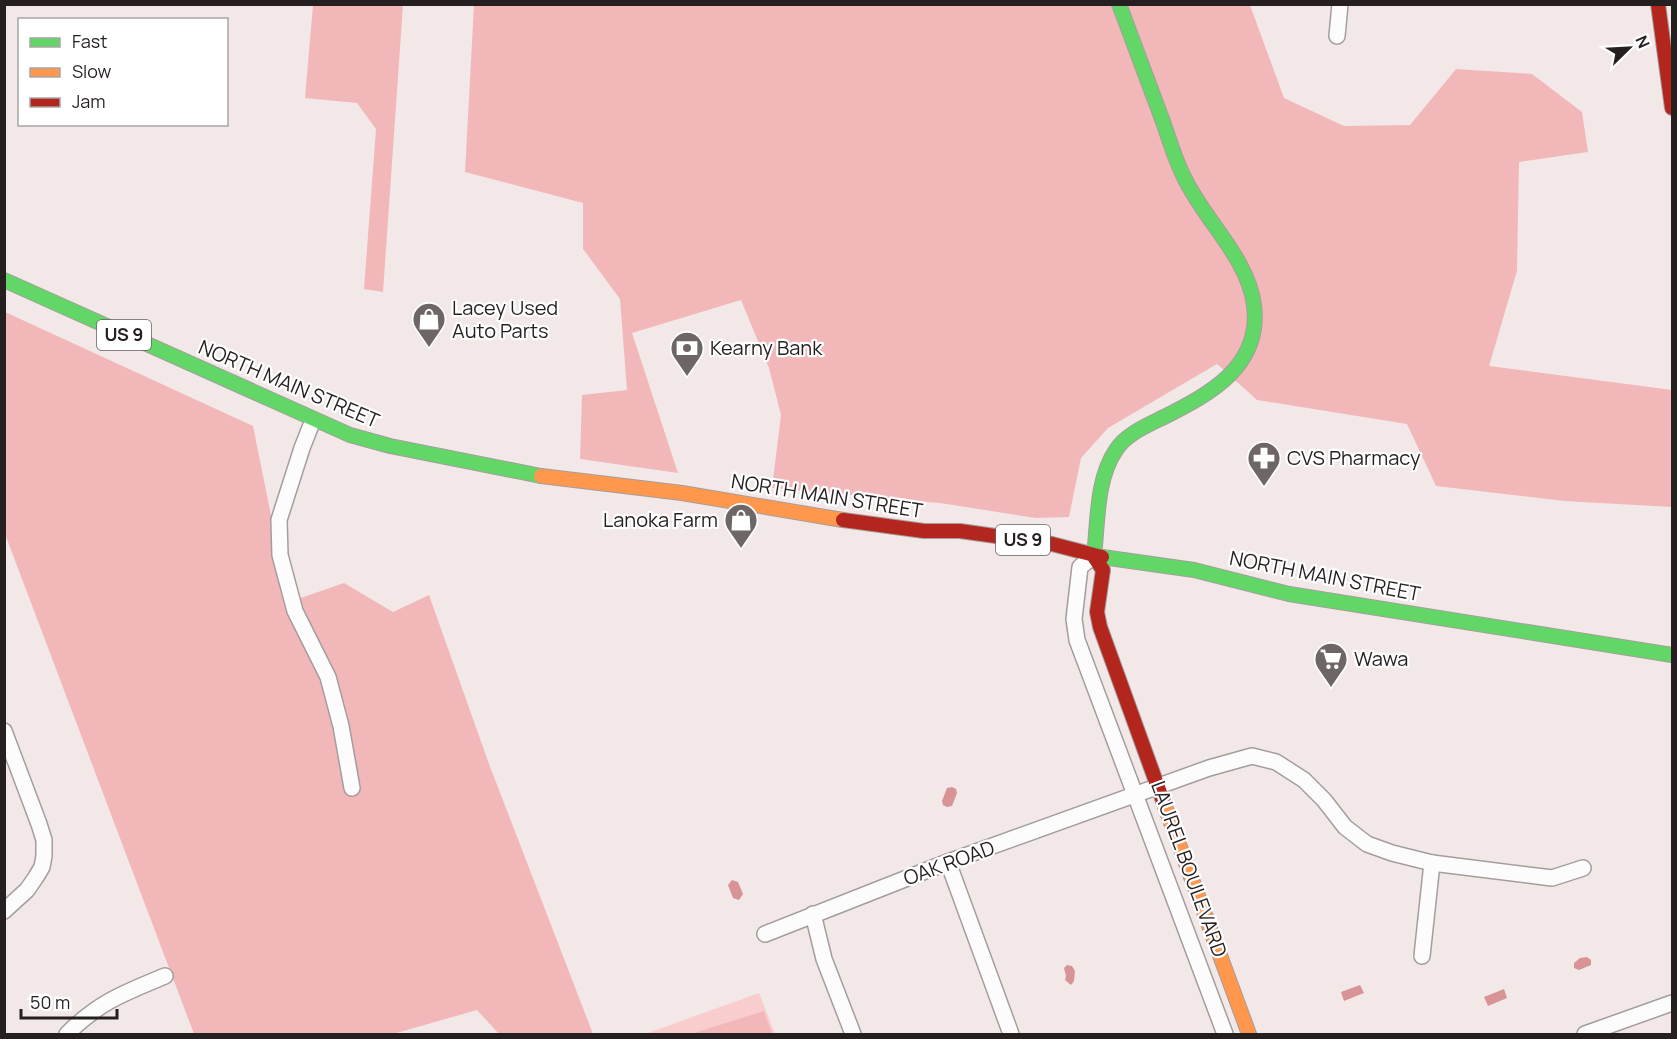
<svg xmlns="http://www.w3.org/2000/svg" width="1677" height="1039" font-family="Manrope,sans-serif">
	<style>
		.green { fill: #f9cccd }
		.forest { fill: #f2b8b9 }
		.water { fill: #d89396 }
		.lines { fill: none; stroke-linecap: round; stroke-linejoin: round }
		.street-casing { stroke: #a59d9d; stroke-width: 18 }
		.fast-casing { stroke: #a59d9d; stroke-width: 16 }
		.slow-casing { stroke: #a59d9d; stroke-width: 16 }
		.jam-casing { stroke: #a59d9d; stroke-width: 16 }
		.street { stroke: #fdfcfc; stroke-width: 15 }
		.fast { stroke: #63d668; stroke-width: 14 }
		.slow { stroke: #ff974d; stroke-width: 14 }
		.jam { stroke: #b3261e; stroke-width: 14 }
		.labels { text-anchor: middle; stroke-width: 4.5; stroke-linejoin: round; paint-order: stroke }
		.shield { fill: #fff; stroke: #676262; stroke-width: 1.5 }
		.shield-label { font-size: 18px; font-weight: bold; fill: #261f1f }
		.poi-label { font-size: 20px; fill: #261f1f; stroke: #fff; text-anchor: start }
		.street-label { font-size: 20px; fill: #261f1f; stroke: #fff }
	</style>
	<rect width="100%" height="100%" fill="#f3e8e8"/>
	<!-- green -->
	<path class="green" d="M759,993L775,1034H645Z"/>
	<!-- forest -->
	<g class="forest">
		<path d="M313,5H403L383,292L364,289L376,129L357,103L305,98Z"/>
		<path d="M474,5H1250L1284,98L1344,126L1410,125L1456,69L1532,74L1582,112L1588,152L1519,162L1517,271L1489,366L1672,390V507L1564,501L1436,486L1407,424L1257,400L1217,364L1108,428L1081,458L1069,517L1036,518L940,503L772,488L781,415L769,368L741,300L632,333L678,473L580,459L582,395L627,390L620,299L583,249V203L465,172Z"/>
		<path d="M5,312L253,426L276,540L292,601L344,583L393,612L429,595L489,764L593,1034H499L477,1010L393,1034H194L5,534Z"/>
		<path d="M764,1011L772,1034H691Z"/>
	</g>
	<!-- water -->
	<g class="water">
		<path d="M952,787L956,789L957,793L952,806L947,807L943,805L942,801L947,788Z"/>
		<path d="M732,880L738,882L743,894L739,900L733,898L728,885Z"/>
		<path d="M1587,957L1591,960V965L1579,970L1574,968V963L1580,958Z"/>
		<path d="M1067,965L1072,966L1075,971L1074,981L1071,985L1065,980L1066,976L1064,968Z"/>
		<path d="M1360,985L1364,993L1344,1001L1341,992Z"/>
		<path d="M1504,989L1507,998L1488,1006L1484,997Z"/>
	</g>
	<g class="lines">
		<defs>
			<g id="street">
				<path d="M1337,36L1340,4"/>
				<path d="M313,420L302,448L279,520L280,555L295,611L328,677L341,726L352,788"/>
				<path d="M1094,556L1080,567L1074,619L1077,640L1225,1034"/>
				<path d="M4,731L39,824L44,840V856L42,867L36,877L27,890L4,911"/>
				<path d="M948,862L1011,1034"/>
				<path d="M813,914L824,959L853,1034"/>
				<path d="M765,934L948,862L1209,768L1252,756L1276,762L1304,780L1324,800L1345,827L1367,844L1392,853L1432,863L1552,878L1583,868"/>
				<path d="M1422,956L1432,863"/>
				<path d="M67,1034C99,1002 124,993 165,976"/>
				<path d="M1585,1034L1672,1003"/>
			</g>
			<g id="fast">
				<path d="M4,280L350,435L390,446L541,476"/>
				<path d="M1102,557L1194,570L1289,594L1672,655"/>
				<path d="M1095,558L1094,556C1098,522 1096,479 1116,450C1126,434 1148,425 1164,417C1210,394 1262,366 1254,305C1248,257 1202,218 1183,175C1174,157 1169,138 1162,119C1148,81 1133,42 1119,4"/>
			</g>
			<g id="slow">
				<path d="M541,476L682,493L843,520"/>
				<path d="M1163,801L1249,1034"/>
			</g>
			<g id="jam">
				<path d="M1658,4L1672,108"/>
				<path d="M843,520L924,531H960L1052,544L1102,557"/>
				<path d="M1095,558L1103,570L1097,612L1100,627L1163,801"/>
			</g>
		</defs>
		<!-- street casing -->
		<use href="#street" class="street-casing"/>
		<!-- fast casing -->
		<use href="#fast" class="fast-casing"/>
		<!-- slow casing -->
		<use href="#slow" class="slow-casing"/>
		<!-- jam casing -->
		<use href="#jam" class="jam-casing"/>
		<!-- street -->
		<use href="#street" class="street"/>
		<!-- fast -->
		<use href="#fast" class="fast"/>
		<!-- slow -->
		<use href="#slow" class="slow"/>
		<!-- jam -->
		<use href="#jam" class="jam"/>
	</g>
	<!-- icons -->
	<defs>
		<symbol id="shop-pin" viewBox="-11 -11 22 30"><path d="M0 17L-7.5 6A9.5 9.5 0 1 1 7.5 6Z" fill="#6e6565" stroke="#fff"/><path d="M-5-2.5h2.3a2.7 3.5 0 0 1 5.4 0H5L5.5 6h-11ZM-1.5-2.5h3a1.5 2.3 0 0 0-3 0Z" fill="#fff"/></symbol>
		<symbol id="bank-pin" viewBox="-11 -11 22 30"><path d="M0 17L-7.5 6A9.5 9.5 0 1 1 7.5 6Z" fill="#6e6565" stroke="#fff"/><path d="M-6-4H6V4H-6ZM0-2.3a2.3 2.3 0 1 0 0 4.6a2.3 2.3 0 1 0 0-4.6Z" fill="#fff"/></symbol>
		<symbol id="pharmacy-pin" viewBox="-11 -11 22 30"><path d="M0 17L-7.5 6A9.5 9.5 0 1 1 7.5 6Z" fill="#6e6565" stroke="#fff"/><path d="M-2-6h4v4h4v4h-4v4h-4v-4h-4v-4h4Z" fill="#fff"/></symbol>
		<symbol id="supermarket-pin" viewBox="-11 -11 22 30"><path d="M0 17L-7.5 6A9.5 9.5 0 1 1 7.5 6Z" fill="#6e6565" stroke="#fff"/><path d="M-6-5.5h2.5l.6 2H6L4.5 2H-2.5L-4.4-4H-6ZM-1.5 3.2a1.3 1.3 0 1 0 .1 0ZM3 3.2a1.3 1.3 0 1 0 .1 0Z" fill="#fff"/></symbol>
	</defs>
	<g fill-rule="evenodd">
		<use href="#shop-pin" x="410" y="300" width="38" height="52"/>
		<use href="#bank-pin" x="668" y="329" width="38" height="52"/>
		<use href="#pharmacy-pin" x="1245" y="439" width="38" height="52"/>
		<use href="#shop-pin" x="722" y="501" width="38" height="52"/>
		<use href="#supermarket-pin" x="1312" y="640" width="38" height="52"/>
	</g>
	<g class="labels">
		<!-- shield labels -->
		<g class="shield">
			<rect x="97" y="320" width="54" height="30" rx="4.5"/>
			<rect x="996" y="525" width="54" height="30" rx="4.5"/>
		</g>
		<g class="shield-label">
			<text x="124" y="341">US 9</text>
			<text x="1023" y="546">US 9</text>
		</g>
		<!-- poi labels -->
		<g class="poi-label">
			<text x="452" y="315">Lacey Used<tspan x="452" dy="23">Auto Parts</tspan></text>
			<text x="710" y="355">Kearny Bank</text>
			<text x="1287" y="465">CVS Pharmacy</text>
			<text x="718" y="527" text-anchor="end">Lanoka Farm</text>
			<text x="1354" y="666">Wawa</text>
		</g>
		<!-- street labels -->
		<g class="street-label">
			<text transform="translate(289 384) rotate(23)" y="7">NORTH MAIN STREET</text>
			<text transform="translate(827 496) rotate(9)" y="7">NORTH MAIN STREET</text>
			<text transform="translate(1325 576) rotate(11)" y="7">NORTH MAIN STREET</text>
			<text transform="translate(949 863) rotate(-20)" y="7">OAK ROAD</text>
			<text transform="translate(1189 869) rotate(70)" y="7">LAUREL BOULEVARD</text>
		</g>
	</g>
	<!-- border -->
	<rect width="1677" height="1039" fill="none" stroke="#261f1f" stroke-width="12"/>
	<!-- legend -->
	<rect x="18" y="18" width="210" height="108" fill="#ffffff" stroke="#a8a5a5" stroke-width="1.5"/>
	<rect x="30" y="38" width="30" height="9" fill="#63d668" stroke="#a8a5a5" stroke-width="1.5"/>
	<text x="72" y="48" font-size="18" fill="#261f1f">Fast</text>
	<rect x="30" y="68" width="30" height="9" fill="#ff974d" stroke="#a8a5a5" stroke-width="1.5"/>
	<text x="72" y="78" font-size="18" fill="#261f1f">Slow</text>
	<rect x="30" y="98" width="30" height="9" fill="#b3261e" stroke="#a8a5a5" stroke-width="1.5"/>
	<text x="72" y="108" font-size="18" fill="#261f1f">Jam</text>
	<!-- north arrow -->
	<g transform="translate(1629 48) rotate(66)" stroke="#ffffff" stroke-width="4.5" paint-order="stroke">
	<path d="M0-4.5L10 22L0 15L-10 22Z" fill="#261f1f"/>
	<text y="-9" font-size="16" font-weight="bold" text-anchor="middle" fill="#261f1f">N</text>
	</g>
	<!-- scale -->
	<path d="M21 1009v9h96v-9" fill="none" stroke="#261f1f" stroke-width="3"/>
	<text x="30" y="1009" font-size="18" fill="#261f1f" stroke="#ffffff" stroke-width="4.5" paint-order="stroke">50 m</text>
</svg>
